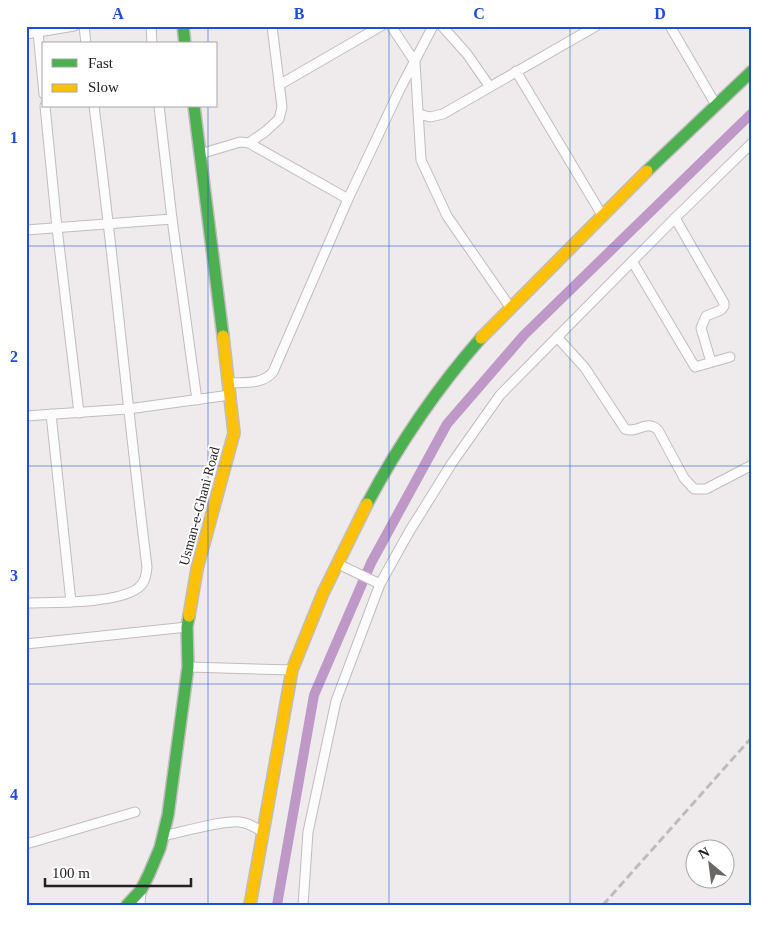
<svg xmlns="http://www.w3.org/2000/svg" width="778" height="931" font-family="'Times New Roman',serif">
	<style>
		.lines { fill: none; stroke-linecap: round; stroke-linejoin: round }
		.canal { stroke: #be99c7; stroke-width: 10 }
		.street-casing { stroke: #c0bdbd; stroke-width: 11 }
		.fast-casing { stroke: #c0bdbd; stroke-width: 14 }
		.slow-casing { stroke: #c0bdbd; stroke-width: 14 }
		.street { stroke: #fdfcfc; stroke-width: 9 }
		.fast { stroke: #4caf50; stroke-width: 11 }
		.slow { stroke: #ffc107; stroke-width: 11 }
		.rail { stroke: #bdbbbb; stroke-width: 3; stroke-dasharray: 8 4; stroke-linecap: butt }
		.grid { fill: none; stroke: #1d4ed8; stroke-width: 1; stroke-opacity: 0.55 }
		.labels { text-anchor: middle; stroke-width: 4; stroke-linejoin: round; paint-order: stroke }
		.street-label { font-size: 14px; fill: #232020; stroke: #fff }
		.neatline { fill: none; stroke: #1d4ed8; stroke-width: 2 }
		.grid-label { font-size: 16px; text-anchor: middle; font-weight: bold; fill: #1d4ed8 }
	</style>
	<rect width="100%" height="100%" fill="#efeaeb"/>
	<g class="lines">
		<!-- canal -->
		<path class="canal" d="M277,905L314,695L371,563L447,424L524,335L752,113"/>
		<defs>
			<g id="street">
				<path d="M84,26L86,44"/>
				<path d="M151,26L152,44"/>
				<path d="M391,26L415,62L421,160L447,216L510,307"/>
				<path d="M442,26L467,54L490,87"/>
				<path d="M670,26L716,105"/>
				<path d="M38,32L44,94"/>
				<path d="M26,34L74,26"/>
				<path d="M516,71L602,215"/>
				<path d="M279,85L381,26"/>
				<path d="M45,106L57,228L79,413"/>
				<path d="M159,106L172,219L197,400"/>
				<path d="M419,114L430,117L443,114L596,26"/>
				<path d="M249,143L266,131L279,119L282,107L272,26"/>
				<path d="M200,154L240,142L249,143L348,199"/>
				<path d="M675,218L724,303V306L721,310L706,316L701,328L711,362"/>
				<path d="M26,230L172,219"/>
				<path d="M632,261L695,367L730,357"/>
				<path d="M557,337L585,368L625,429C638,434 646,419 658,430L684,478L694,489H706L752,465"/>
				<path d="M228,383C245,382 262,385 273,372L348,199L400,89L433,26"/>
				<path d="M51,414L71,602"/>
				<path d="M26,416L128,409L230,395"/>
				<path d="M338,564L380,584"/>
				<path d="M26,603C54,602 117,604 138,588C145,583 146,576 147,567C128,414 114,260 94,106"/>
				<path d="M26,644L187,627"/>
				<path d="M188,667L292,670"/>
				<path d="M163,836C182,832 223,820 240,822C248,823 255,827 262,832"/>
				<path d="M26,844L135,812"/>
				<path d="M140,905L141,890"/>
				<path d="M303,905L308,832L336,701L380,584L409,532L452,463L500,395L675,218L752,143"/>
			</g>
			<g id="fast">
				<path d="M183,26L185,44"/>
				<path d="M194,106L223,336"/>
				<path d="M647,171L752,71"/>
				<path d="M367,504C398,446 437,388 481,338"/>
				<path d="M127,905L141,890L149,874L160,848L168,815L188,667L187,627L189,616"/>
			</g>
			<g id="slow">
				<path d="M481,338L647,171"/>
				<path d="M189,616L197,569L234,433L223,336"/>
				<path d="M250,905L292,670L323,593L367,504"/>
			</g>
		</defs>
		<!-- street casing -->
		<use href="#street" class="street-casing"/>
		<!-- fast casing -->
		<use href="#fast" class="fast-casing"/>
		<!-- slow casing -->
		<use href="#slow" class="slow-casing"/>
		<!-- street -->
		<use href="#street" class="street"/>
		<!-- fast -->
		<use href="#fast" class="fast"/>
		<!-- slow -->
		<use href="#slow" class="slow"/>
		<!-- rail -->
		<path class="rail" d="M603,905L752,737"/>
	</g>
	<!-- grid -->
	<path class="grid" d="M208,26V44M389,26V905M570,26V905M208,106V905M26,246H752M26,466H752M26,684H752"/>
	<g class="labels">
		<!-- street labels -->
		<g class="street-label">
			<text transform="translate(199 506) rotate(-75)" y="5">Usman-e-Ghani Road</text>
		</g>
	</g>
	<!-- border -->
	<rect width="778" height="931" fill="none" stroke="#ffffff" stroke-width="55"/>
	<!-- legend -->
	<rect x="42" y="42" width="175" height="65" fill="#ffffff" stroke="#a7a6a6"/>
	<rect x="52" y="59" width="25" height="8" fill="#4caf50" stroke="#a7a6a6"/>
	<text x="88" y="68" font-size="15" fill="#232020">Fast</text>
	<rect x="52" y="84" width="25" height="8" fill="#ffc107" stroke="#a7a6a6"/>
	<text x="88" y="92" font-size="15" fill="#232020">Slow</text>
	<!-- north arrow -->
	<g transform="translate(710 864) rotate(331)"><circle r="24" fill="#ffffff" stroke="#a7a6a6"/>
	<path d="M0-4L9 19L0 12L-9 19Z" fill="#6a6767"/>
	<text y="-8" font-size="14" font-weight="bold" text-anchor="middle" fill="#232020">N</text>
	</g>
	<!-- scale -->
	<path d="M45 878v8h146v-8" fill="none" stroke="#232020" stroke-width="2.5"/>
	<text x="52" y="878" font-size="15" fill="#232020" stroke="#ffffff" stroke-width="4" paint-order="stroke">100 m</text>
	<rect x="28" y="28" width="722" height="876" class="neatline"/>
	<g class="grid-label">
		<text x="118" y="19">A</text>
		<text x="299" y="19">B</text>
		<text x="479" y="19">C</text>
		<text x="660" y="19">D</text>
		<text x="14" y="143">1</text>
		<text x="14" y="362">2</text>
		<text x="14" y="581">3</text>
		<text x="14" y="800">4</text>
	</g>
</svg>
